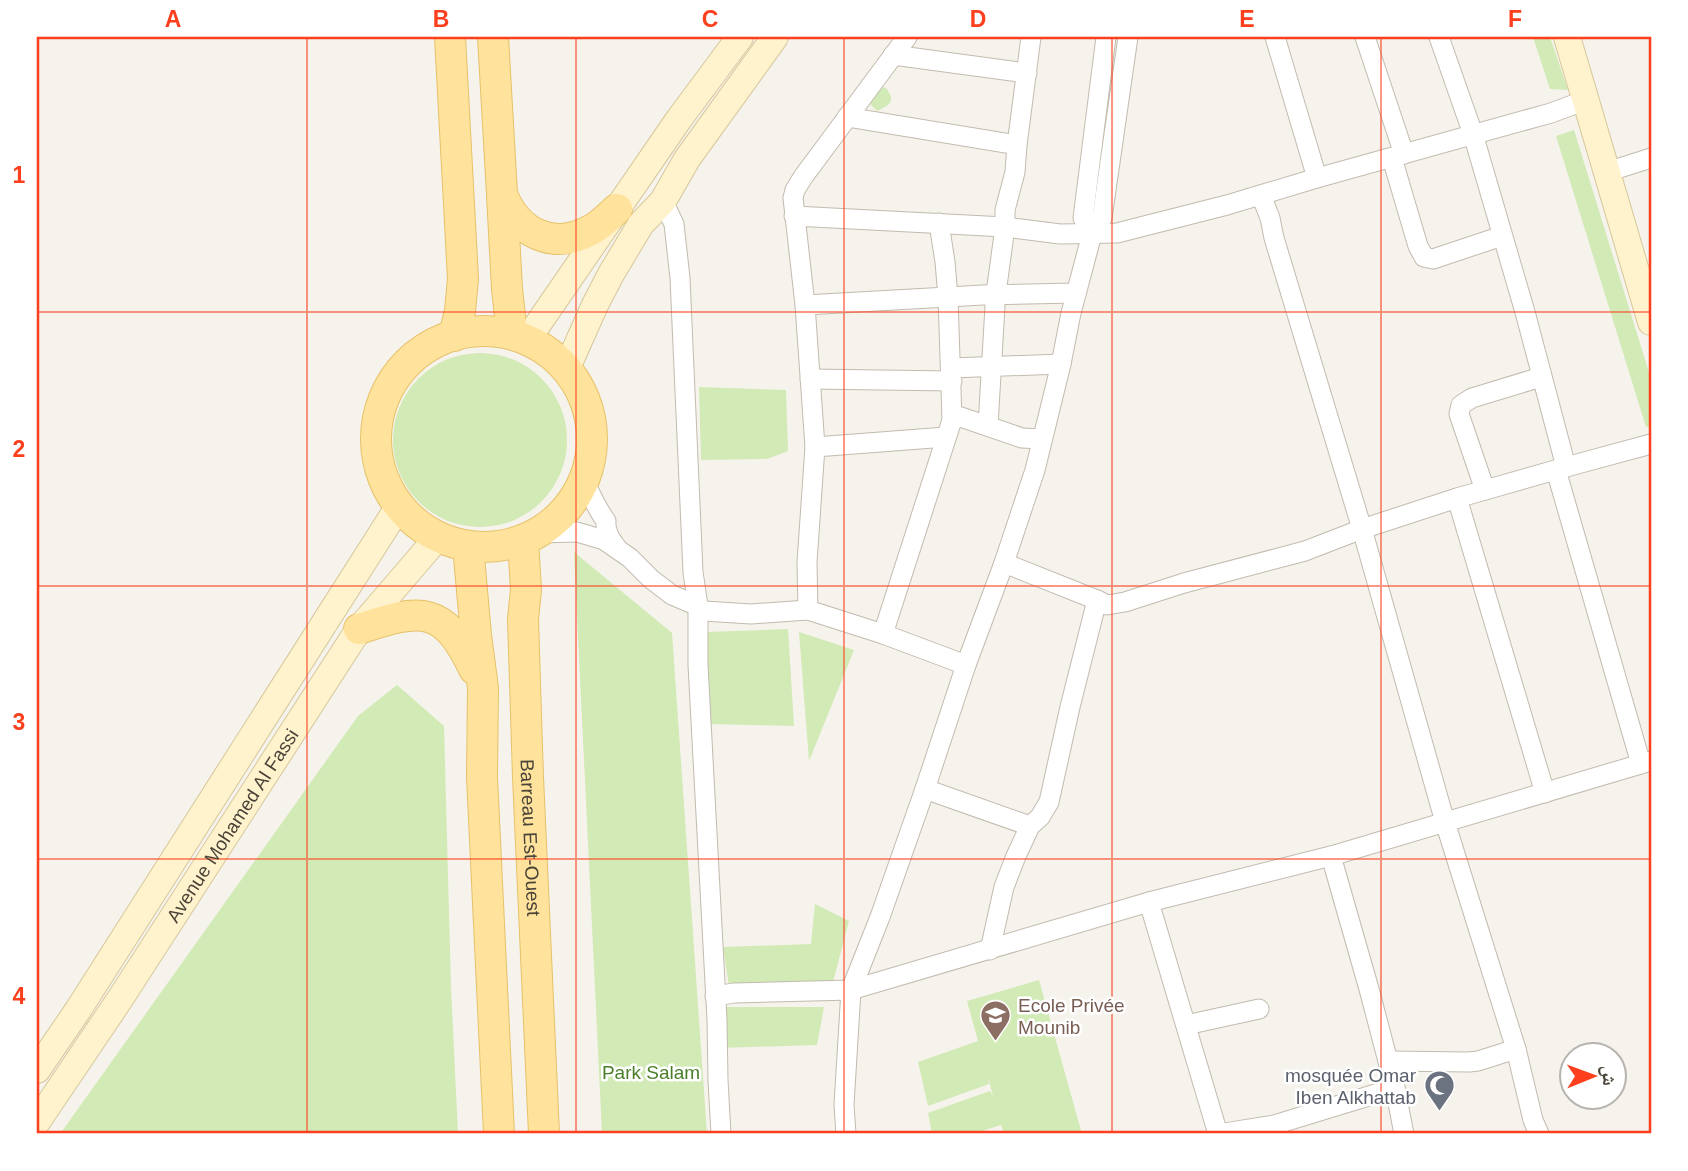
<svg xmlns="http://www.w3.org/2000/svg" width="1688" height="1171" font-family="Arial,'Noto Naskh Arabic',sans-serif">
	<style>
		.green { fill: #d2eab5 }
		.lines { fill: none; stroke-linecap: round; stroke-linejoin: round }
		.street-casing { stroke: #c2bbae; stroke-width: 21 }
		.secondary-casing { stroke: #d6c79b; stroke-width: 28 }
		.primary-casing { stroke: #e6c16a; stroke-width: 32 }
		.street { stroke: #fff; stroke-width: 19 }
		.secondary { stroke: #fff3cd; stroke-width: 26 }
		.primary { stroke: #ffe39c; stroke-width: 30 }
		.grid { fill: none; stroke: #fc3f1d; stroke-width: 2; stroke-opacity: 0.55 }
		.labels { text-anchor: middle; stroke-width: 5; stroke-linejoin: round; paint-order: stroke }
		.street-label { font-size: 19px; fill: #4b4439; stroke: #fff }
		.education-label { font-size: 19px; fill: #785e54; stroke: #fff; text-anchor: start }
		.park-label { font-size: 19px; fill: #4a7f2a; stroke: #fff }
		.worship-label { font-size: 19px; fill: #5b616d; stroke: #fff; text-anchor: end }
		.neatline { fill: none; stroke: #fc3f1d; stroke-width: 2.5 }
		.grid-label { font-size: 23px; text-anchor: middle; font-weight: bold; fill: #fc3f1d }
	</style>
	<rect width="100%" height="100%" fill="#f6f3ec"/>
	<!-- green -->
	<g class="green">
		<path d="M1533,37H1550L1568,90L1550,89Z"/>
		<path d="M877,86L886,88C896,101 890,105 877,111L868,102Z"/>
		<path d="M1574,130L1651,379V426L1646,427L1556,136Z"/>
		<circle cx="480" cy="440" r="87"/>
		<path d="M699,387L786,390L788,451L767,459L701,460Z"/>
		<path d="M574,552L672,633L707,1134H602Z"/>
		<path d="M788,629L794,726L706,724V632Z"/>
		<path d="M799,632L854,650L809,761Z"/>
		<path d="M397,685L444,726L451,987L458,1134H60L358,716Z"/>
		<path d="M815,904L849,921L833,982L729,986L723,947L811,944Z"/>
		<path d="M1039,980L1082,1134H1004L1001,1125L973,1134H932L928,1113L990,1091L993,1096L988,1077L989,1084L928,1106L918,1062L978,1041L967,1001Z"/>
		<path d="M716,1007H824L817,1045L719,1048Z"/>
	</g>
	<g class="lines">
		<defs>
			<g id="street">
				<path d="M1275,37L1317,178"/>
				<path d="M1365,37L1404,154"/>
				<path d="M1439,37L1473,134L1525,312L1566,467"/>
				<path d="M893,55L1027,73"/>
				<path d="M847,117L1017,145"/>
				<path d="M1392,158L1418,246L1424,257L1433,259L1502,236"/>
				<path d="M1607,172L1651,158"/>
				<path d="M1261,195L1270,218L1274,238L1362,529L1445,822L1516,1049L1533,1120L1539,1134"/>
				<path d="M663,201L674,224L680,278L693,572L698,606V665L717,1020L718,1080L721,1134"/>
				<path d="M794,216L1005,227L1060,234L1117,233L1227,205L1317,178L1551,113L1586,100"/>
				<path d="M1092,234L1083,218L1106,37"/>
				<path d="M805,305L983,295L1076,293"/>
				<path d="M951,368L1061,364"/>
				<path d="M810,379L952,381"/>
				<path d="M952,414L1022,438L1042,439"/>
				<path d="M988,426L995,306L994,294L997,286L1005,227V210L1015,172L1017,145L1031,37"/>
				<path d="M815,447L946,437"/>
				<path d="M1556,470L1641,764"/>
				<path d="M584,481C591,495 597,509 606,521C605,532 611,540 617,548"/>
				<path d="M1485,490L1459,414L1461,405L1472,398L1541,377"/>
				<path d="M1457,498L1545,793"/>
				<path d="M538,533L577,532L604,540L630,558L651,579L672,595L698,606L704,611L751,614L808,610L883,634L966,665"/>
				<path d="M1004,563L1097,600L1107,605L1125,602L1184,583L1305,551L1362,529L1457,498L1566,467L1651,444"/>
				<path d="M808,610L807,562L815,447L805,305L793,198L795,190L803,177L907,37"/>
				<path d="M883,634L952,420L948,297L945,262L939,223"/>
				<path d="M925,789L1030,826"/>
				<path d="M1331,856L1369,989L1395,1088L1404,1134"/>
				<path d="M1149,902L1218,1134"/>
				<path d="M990,950L1004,887L1016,856L1030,826L1040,817L1049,802L1070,707L1097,600"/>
				<path d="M715,996L734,993L851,990L1149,902L1331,856L1651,761"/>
				<path d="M1186,1025L1259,1009"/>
				<path d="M1388,1061L1469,1062L1478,1061L1516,1049"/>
				<path d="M846,1134L844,1105L851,990L880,917L925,789L966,665L1004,563L1035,470L1061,364L1071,313L1092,234L1102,218L1128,37"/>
				<path d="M1218,1134L1274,1125L1395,1088"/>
			</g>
			<g id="secondary">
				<path d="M1567,37L1651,322"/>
				<path d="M527,340L679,119L740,37"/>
				<path d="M566,370L595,305L611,274L641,224L663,201L687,159L775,37"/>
				<path d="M37,1070L78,1010L399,506"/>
				<path id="s1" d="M37,1122L120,999L359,629L438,537"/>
			</g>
			<g id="primary">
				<path d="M450,37L463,279L460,311L454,336"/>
				<path d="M493,37L502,194C517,233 553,251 591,230C601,225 609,216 617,209"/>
				<path d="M502,195L507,289L512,334"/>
				<circle cx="484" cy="439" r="108"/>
				<path id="s2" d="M523,540L526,590L523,619L528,777L544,1134"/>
				<path d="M468,546L476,635L483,688L482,777L499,1134"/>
				<path d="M359,629C421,608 444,605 474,669"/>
			</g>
		</defs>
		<!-- street casing -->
		<use href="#street" class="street-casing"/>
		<!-- secondary casing -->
		<use href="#secondary" class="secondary-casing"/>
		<!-- primary casing -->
		<use href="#primary" class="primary-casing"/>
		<!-- street -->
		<use href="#street" class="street"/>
		<!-- secondary -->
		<use href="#secondary" class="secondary"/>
		<!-- primary -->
		<use href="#primary" class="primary"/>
	</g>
	<!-- grid -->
	<path class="grid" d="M307,37V1134M576,37V1134M844,37V1134M1112,37V1134M1381,37V1134M37,312H1651M37,586H1651M37,859H1651"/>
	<!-- icons -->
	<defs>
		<symbol id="school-pin" viewBox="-11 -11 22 30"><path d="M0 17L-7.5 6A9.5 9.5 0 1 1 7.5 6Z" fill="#8d6e63" stroke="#fff"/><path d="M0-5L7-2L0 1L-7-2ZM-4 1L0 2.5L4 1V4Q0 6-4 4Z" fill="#fff"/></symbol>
		<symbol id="mosque-pin" viewBox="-11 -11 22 30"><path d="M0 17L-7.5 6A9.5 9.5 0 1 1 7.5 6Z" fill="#6b7280" stroke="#fff"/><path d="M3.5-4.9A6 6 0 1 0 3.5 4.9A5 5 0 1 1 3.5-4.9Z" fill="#fff"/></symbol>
	</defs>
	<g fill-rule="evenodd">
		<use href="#school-pin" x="978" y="998" width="35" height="47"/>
		<use href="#mosque-pin" x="1422" y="1068" width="35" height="47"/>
	</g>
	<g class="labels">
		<!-- street labels -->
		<g class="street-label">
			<text dy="7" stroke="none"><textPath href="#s1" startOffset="355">Avenue Mohamed Al Fassi</textPath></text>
			<text dy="7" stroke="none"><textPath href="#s2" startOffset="298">Barreau Est-Ouest</textPath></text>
		</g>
		<!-- education labels -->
		<g class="education-label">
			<text x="1018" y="1012">Ecole Privée<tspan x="1018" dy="22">Mounib</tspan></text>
		</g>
		<!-- park labels -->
		<g class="park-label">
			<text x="651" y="1079">Park Salam</text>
		</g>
		<!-- worship labels -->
		<g class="worship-label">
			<text x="1416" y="1082">mosquée Omar<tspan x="1416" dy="22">Iben Alkhattab</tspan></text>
		</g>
	</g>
	<!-- border -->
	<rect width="1688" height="1171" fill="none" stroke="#ffffff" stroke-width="77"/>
	<!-- north arrow -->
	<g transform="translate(1593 1076) rotate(89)"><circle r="33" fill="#ffffff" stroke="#b7b4b0" stroke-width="2"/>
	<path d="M0-5L12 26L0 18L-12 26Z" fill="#fc3f1d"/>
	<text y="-10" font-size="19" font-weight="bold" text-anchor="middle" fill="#4b4439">ش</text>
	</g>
	<rect x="38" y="38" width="1612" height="1094" class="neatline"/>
	<g class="grid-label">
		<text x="173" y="27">A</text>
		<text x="441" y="27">B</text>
		<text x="710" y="27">C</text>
		<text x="978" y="27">D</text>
		<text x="1247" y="27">E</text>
		<text x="1515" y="27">F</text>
		<text x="19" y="183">1</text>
		<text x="19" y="457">2</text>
		<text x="19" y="730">3</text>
		<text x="19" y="1004">4</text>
	</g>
</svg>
